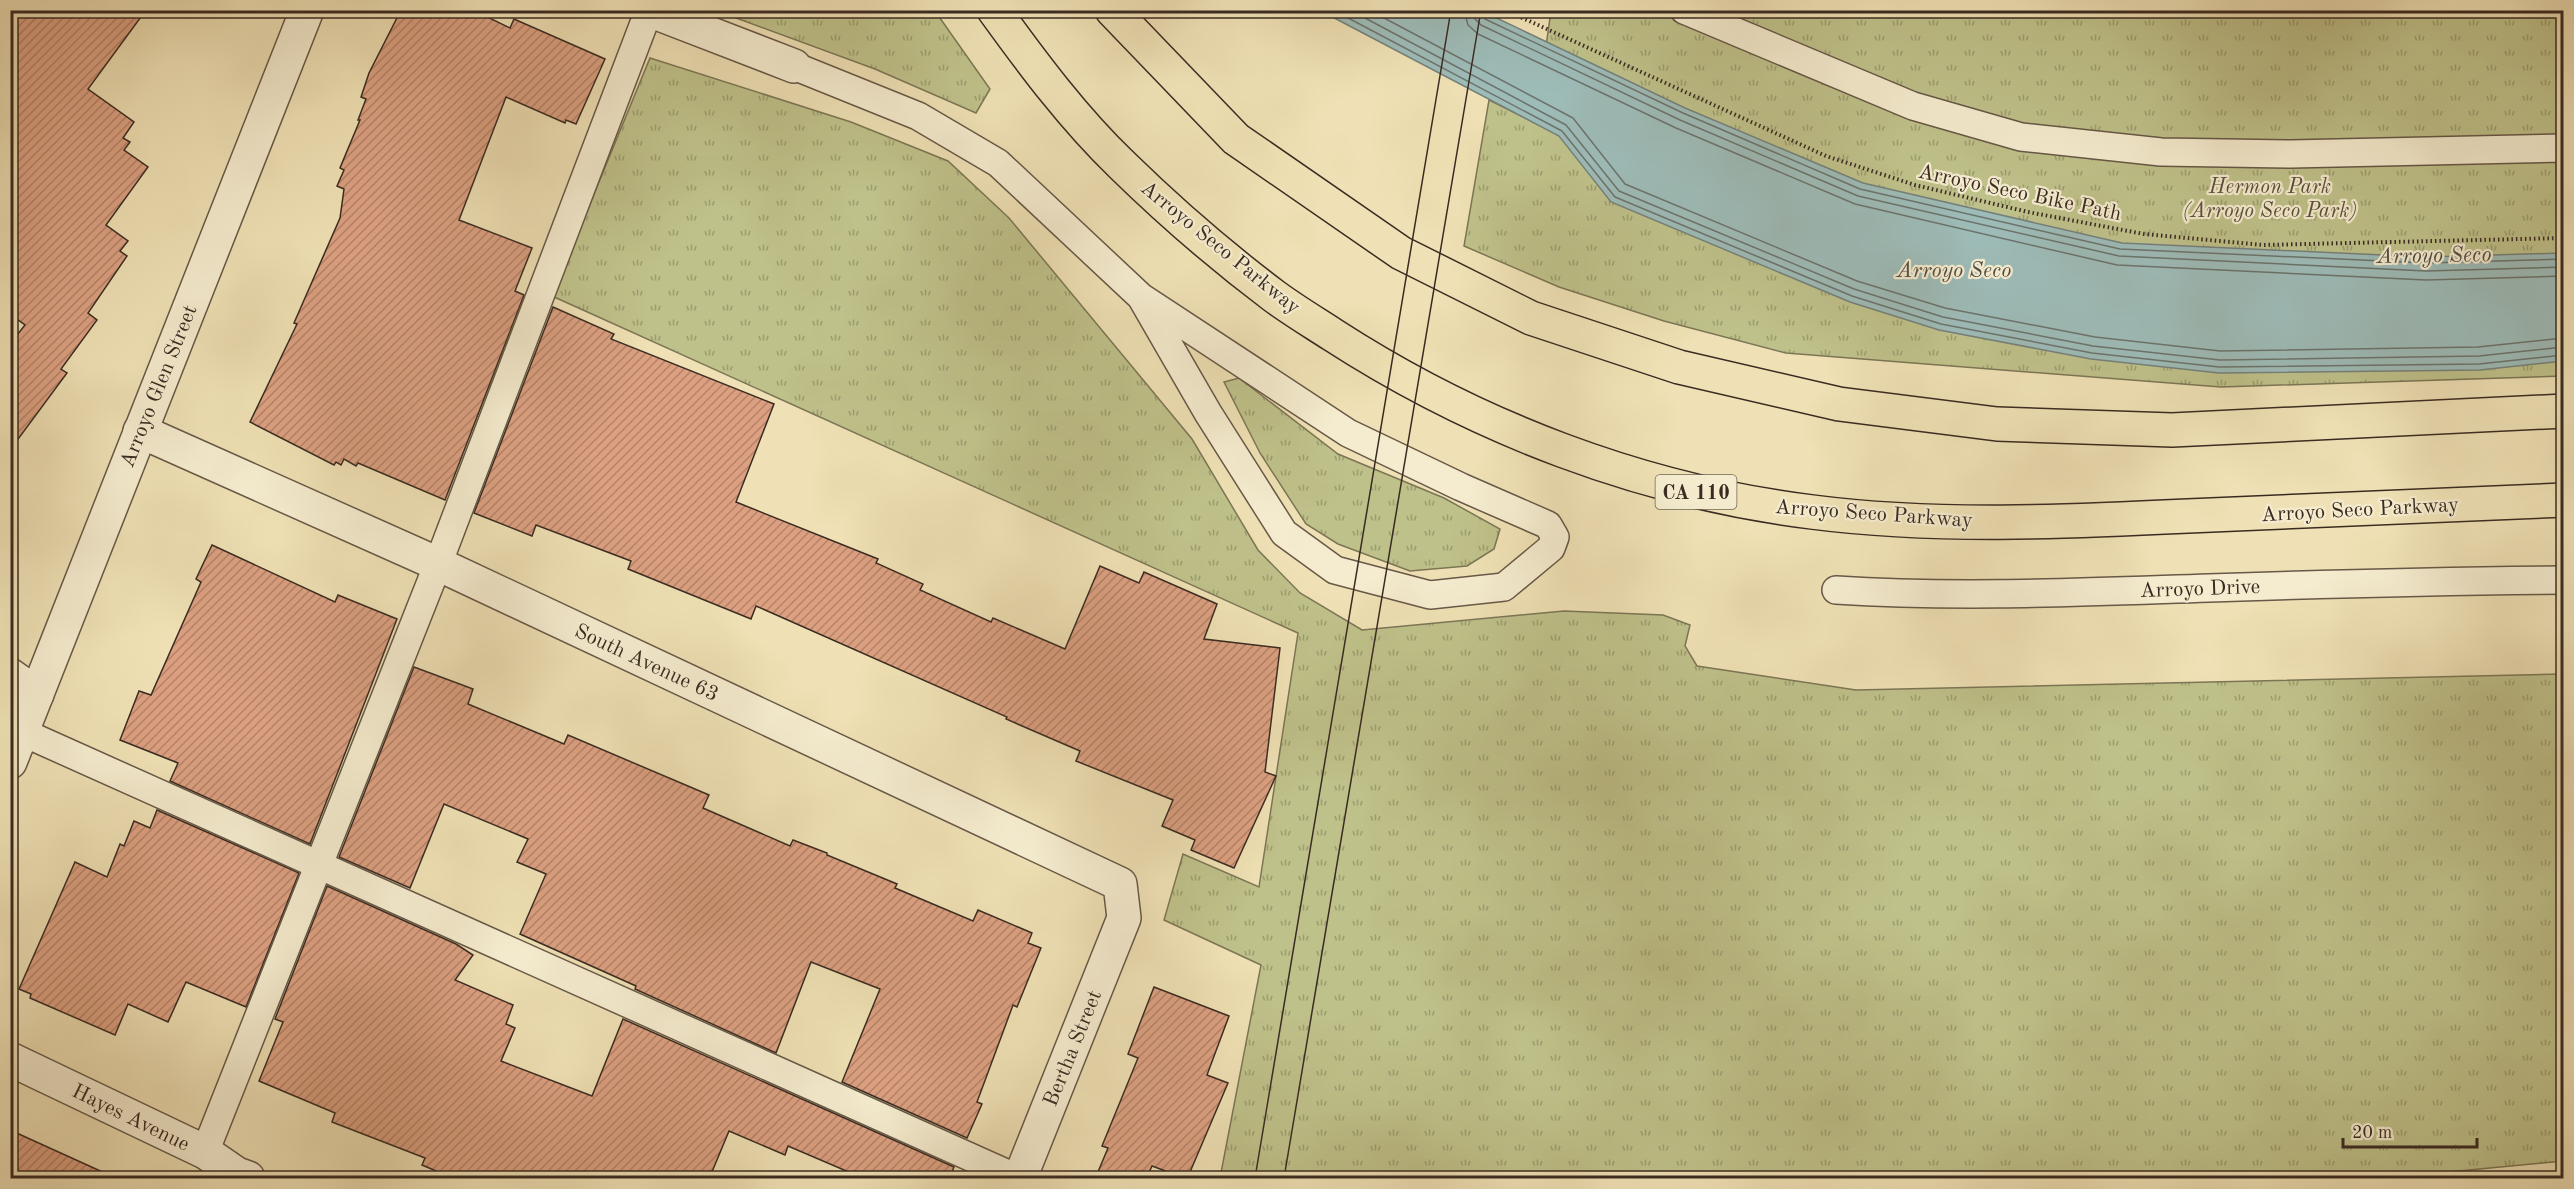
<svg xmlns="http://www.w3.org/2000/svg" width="2574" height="1189" font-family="'Old Standard TT',serif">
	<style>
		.grass { fill: url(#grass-tufts); stroke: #7c7656; stroke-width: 1.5 }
		.water { fill: #9dbbb7; stroke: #75817b; stroke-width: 1.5 }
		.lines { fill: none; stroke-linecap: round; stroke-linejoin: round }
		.shore { stroke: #6c736c; stroke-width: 1.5 }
		.building { fill: url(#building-hatch); stroke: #3a2b22; stroke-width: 1.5 }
		.lane-casing { stroke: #675847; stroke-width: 30 }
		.street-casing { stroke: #675847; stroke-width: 36 }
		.highway-casing { stroke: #3a2b22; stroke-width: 36 }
		.path { stroke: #3a2b22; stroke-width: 4; stroke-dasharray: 1.5 3; stroke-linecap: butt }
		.lane { stroke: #f5eccf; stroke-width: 27 }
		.street { stroke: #f5eccf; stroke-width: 33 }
		.highway { stroke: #efe1b5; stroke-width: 33 }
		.tram { stroke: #3a2b22; stroke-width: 1.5 }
		.labels { text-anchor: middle; stroke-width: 4.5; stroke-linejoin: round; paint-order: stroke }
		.shield { fill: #f5eccf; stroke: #726556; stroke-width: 1.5 }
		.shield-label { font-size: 20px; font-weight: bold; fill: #3a2b22 }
		.park-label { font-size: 21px; font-style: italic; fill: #5b503c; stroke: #f5eccf }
		.street-label { font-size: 21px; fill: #3a2b22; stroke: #f5eccf }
		.water-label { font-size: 22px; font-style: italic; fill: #534f47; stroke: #f5eccf }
	</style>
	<defs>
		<pattern id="grass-tufts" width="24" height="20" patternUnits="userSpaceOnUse" patternTransform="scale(1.5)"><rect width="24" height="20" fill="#bfc18a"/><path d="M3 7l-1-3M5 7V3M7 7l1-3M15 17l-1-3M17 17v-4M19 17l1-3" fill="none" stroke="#9c9d70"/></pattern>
		<pattern id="building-hatch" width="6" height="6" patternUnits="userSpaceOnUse" patternTransform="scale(1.5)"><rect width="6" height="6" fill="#dca081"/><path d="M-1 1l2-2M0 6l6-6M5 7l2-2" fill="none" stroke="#b38369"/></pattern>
	</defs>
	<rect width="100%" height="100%" fill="#efe1b5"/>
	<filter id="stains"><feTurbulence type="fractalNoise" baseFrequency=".00333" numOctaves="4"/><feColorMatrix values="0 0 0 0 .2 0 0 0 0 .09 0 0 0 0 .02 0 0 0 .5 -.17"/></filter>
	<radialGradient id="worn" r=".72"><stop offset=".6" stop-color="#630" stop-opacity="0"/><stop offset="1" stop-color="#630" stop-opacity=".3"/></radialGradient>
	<!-- grass -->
	<g class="grass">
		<path d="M717,11H935L990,89L976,113L875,69Z"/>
		<path d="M1551,11H2563V376L2221,387L1786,353L1664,321L1559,287L1464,246L1489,100L1535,123Z"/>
		<path d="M650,58L851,122L948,161L1009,218L1192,439L1258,550L1300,593L1362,630L1564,611L1663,615L1690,625L1685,646L1697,666L1856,690L2563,674V1161L2386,1178H1220L1261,965L1164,920L1183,854L1259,887L1298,633L552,296Z"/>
		<path d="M1239,378L1338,454L1444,498L1500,529L1494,549L1467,566L1410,571L1338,544L1306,524L1260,453L1224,382Z"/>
	</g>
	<!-- water -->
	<path class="water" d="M1321,11H1482L1685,108L1863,183L2122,243L2426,257L2563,253V361L2480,370L2219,373L2091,359L1939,330L1850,302L1611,202L1559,136Z"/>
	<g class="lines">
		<!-- shore -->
		<g class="shore">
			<path d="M1333,10L1562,131L1615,197L1852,296L1941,324L2092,353L2219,367L2479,364L2564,355"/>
			<path d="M1350,10L1566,125L1619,191L1854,289L1943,317L2093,346L2220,360L2479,356L2564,347"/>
			<path d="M1369,10L1573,118L1625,184L1857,281L1945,308L2095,337L2220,351L2478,347L2564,338"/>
			<path d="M1464,10L1468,25L1478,34L1676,128L1855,204L2117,265L2426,280L2564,276"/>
			<path d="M1473,10L1475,19L1481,25L1680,120L1858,196L2119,256L2426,271L2564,267"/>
			<path d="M1481,10L1485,19L1683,113L1860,189L2120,249L2426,263L2564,259"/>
		</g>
	</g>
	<!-- building -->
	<g class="building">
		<path d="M10,10H146L88,89L134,122L123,138L130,142L124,150L148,167L106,225L128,241L120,251L127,256L88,313L97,320L61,369L67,373L10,450V344L25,325L10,314Z"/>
		<path d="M401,10H473L510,28L514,19L605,59L576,124L566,120L565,123L506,97L459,220L532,248L515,291L524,295L445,500L358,463L356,466L344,459L341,465L336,462L334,465L250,422L297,324L294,323L340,218L344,189L337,186L344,170L340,168L360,120H358L366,99L361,97L369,73Z"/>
		<path d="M553,307L614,334L611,339L774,404L736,502L878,559L876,563L923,584L920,590L991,622L993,618L1065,649L1100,566L1139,583L1144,572L1217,604L1204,639L1280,648L1265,772L1276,776L1234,868L1191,850L1195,840L1162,826L1173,800L1076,761L1080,751L1006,719L1007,717L756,606L751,619L628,569L631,561L536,525L532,536L474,513Z"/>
		<path d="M212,545L335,602L338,595L397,619L310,844L170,781L178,763L120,740L139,691L151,695L201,582L196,579Z"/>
		<path d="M414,667L473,689L468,704L564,744L568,735L709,795L703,808L790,846L793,840L827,853V855L897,884L895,888L973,921L978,910L1032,933L1028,943L1041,948L1017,1007L1013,1005L977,1102L982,1104L967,1138L842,1082L880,989L811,962L776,1053L635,989L636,986L520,934L546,874L517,862L528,839L444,804L410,888L339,857Z"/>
		<path d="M157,810L299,873L246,1007L186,982L168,1022L128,1004L115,1035L30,998L31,994L19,989L75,862L107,877L120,844L124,846L134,821L150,828Z"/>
		<path d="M327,886L456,944L473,955L455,980L513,1005L506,1024L515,1028L501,1061L592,1096L623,1019L954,1167L949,1179H865L788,1146L785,1155L729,1131L709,1179H455L422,1165L425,1158L332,1122L335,1113L259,1081L283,1022L275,1019Z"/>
		<path d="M1154,987L1229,1016L1207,1075L1228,1083L1187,1179L1152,1166L1146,1179H1095L1108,1148L1102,1146L1138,1058L1128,1054Z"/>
		<path d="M10,1130L118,1179H10Z"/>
	</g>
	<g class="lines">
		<defs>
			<g id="lane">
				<path d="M1684,10L1913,106L2021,137L2161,152L2291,154L2564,148"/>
				<path d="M794,66L918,116L998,163L1141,297L1348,433L1461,487L1548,525L1555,537L1551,548L1504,587L1430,595L1335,570L1284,533L1208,413L1141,297"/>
				<path d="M1836,590C1960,598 2085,592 2209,588C2327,584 2445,581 2564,580"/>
				<path d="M22,732L1017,1178"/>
				<path d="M205,1152L438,564L649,10"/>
			</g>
			<g id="street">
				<path d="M649,10L794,66"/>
				<path d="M140,431L438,564L1120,884L1124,918L1020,1178"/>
				<path d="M10,675L37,694"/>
				<path d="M10,762L307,10"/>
				<path d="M10,1059L205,1152L237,1174L248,1178"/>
			</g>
			<g id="highway">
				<path d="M994,10C1033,64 1074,119 1122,165C1169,211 1221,256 1274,296C1293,310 1313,322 1333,335C1477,428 1642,491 1812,512C1936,528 2064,522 2188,516C2313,511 2438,505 2564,500"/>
				<path d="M1112,10L1236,139L1401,253L1531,318L1679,367L1839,404L1997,424L2172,430L2564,411"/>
			</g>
		</defs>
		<!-- lane casing -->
		<use href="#lane" class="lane-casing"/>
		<!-- street casing -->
		<use href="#street" class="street-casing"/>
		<!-- highway casing -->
		<use href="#highway" class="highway-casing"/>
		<!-- path -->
		<path class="path" d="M1505,10L1826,156L1915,185L2028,212L2144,234L2263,245L2564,238"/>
		<!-- lane -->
		<use href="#lane" class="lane"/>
		<!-- street -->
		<use href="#street" class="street"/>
		<!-- highway -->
		<use href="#highway" class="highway"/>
		<!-- tram -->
		<g class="tram">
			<path d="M1255,1178L1451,10"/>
			<path d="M1284,1178L1481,10"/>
		</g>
	</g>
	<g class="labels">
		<!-- shield labels -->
		<rect class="shield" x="1655.5" y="475" width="81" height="34" rx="4.5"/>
		<g class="shield-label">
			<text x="1696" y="499">CA 110</text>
		</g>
		<!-- park labels -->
		<g class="park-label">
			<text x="2270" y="193">Hermon Park<tspan x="2270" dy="24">(Arroyo Seco Park)</tspan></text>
		</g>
		<!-- street labels -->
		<g class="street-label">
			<text transform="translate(2020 192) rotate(12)" y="7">Arroyo Seco Bike Path</text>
			<text transform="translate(1221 247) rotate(39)" y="7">Arroyo Seco Parkway</text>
			<text transform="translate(158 386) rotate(-68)" y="7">Arroyo Glen Street</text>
			<text transform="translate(2360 509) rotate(-3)" y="7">Arroyo Seco Parkway</text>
			<text transform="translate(1874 513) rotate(4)" y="7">Arroyo Seco Parkway</text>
			<text transform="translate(2200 588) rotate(-2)" y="7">Arroyo Drive</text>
			<text transform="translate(647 662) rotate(25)" y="7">South Avenue 63</text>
			<text transform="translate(1072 1048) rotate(-68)" y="7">Bertha Street</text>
			<text transform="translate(131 1117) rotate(26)" y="7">Hayes Avenue</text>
		</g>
		<!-- water labels -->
		<g class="water-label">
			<text transform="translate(2434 254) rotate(-1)" y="8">Arroyo Seco</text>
			<text x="1954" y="277">Arroyo Seco</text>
		</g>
	</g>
	<!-- margin -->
	<rect width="2574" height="1189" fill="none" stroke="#efe1b5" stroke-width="36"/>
	<rect x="12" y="12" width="2550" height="1165" fill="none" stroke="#3a2b22" stroke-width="3"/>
	<rect x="18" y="18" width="2538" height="1153" fill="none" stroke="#3a2b22" stroke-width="1.5"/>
	<!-- scale -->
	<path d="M2343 1138v9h134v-9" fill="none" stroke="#3a2b22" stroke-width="3"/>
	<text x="2352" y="1138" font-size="18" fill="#3a2b22" stroke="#f5eccf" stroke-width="4.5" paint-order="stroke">20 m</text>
	<rect width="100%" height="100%" filter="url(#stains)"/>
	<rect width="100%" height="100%" fill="url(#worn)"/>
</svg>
